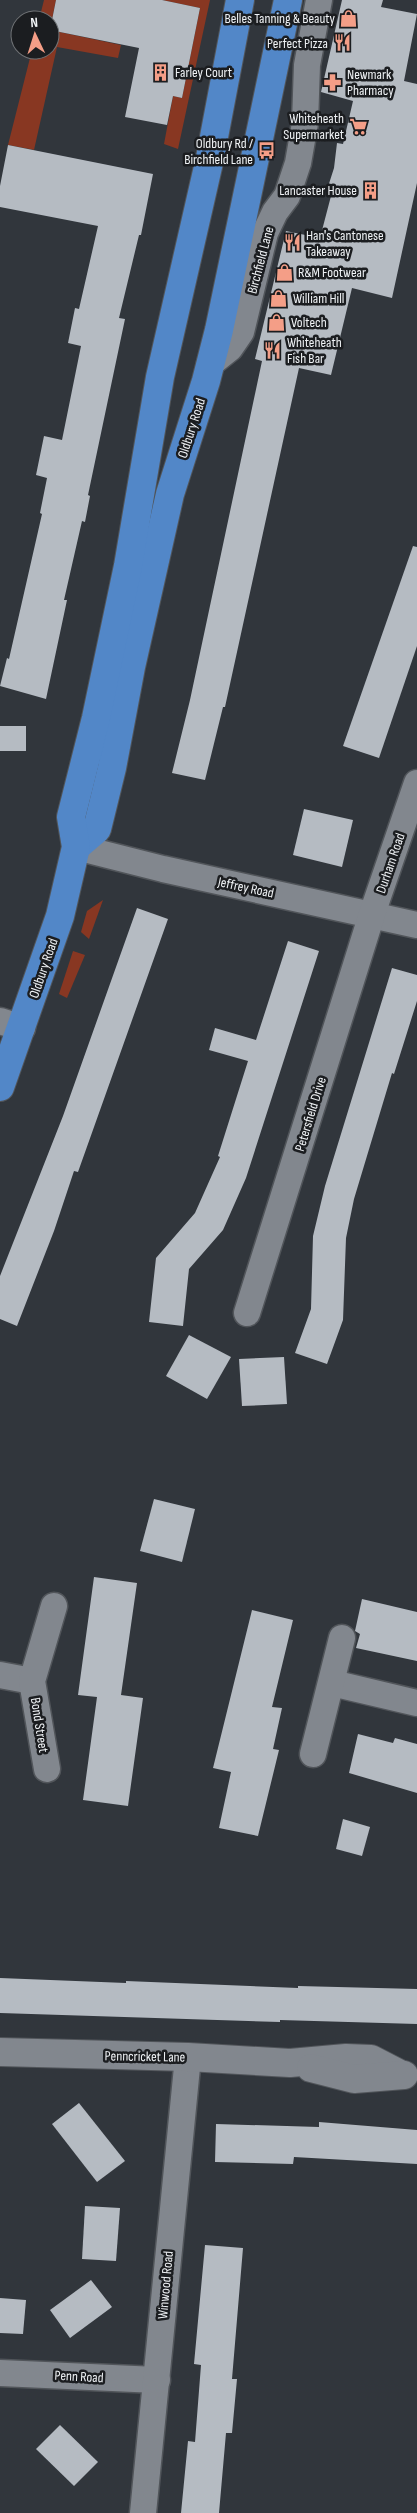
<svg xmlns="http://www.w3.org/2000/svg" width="417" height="2513" font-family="'Sofia Sans Condensed',sans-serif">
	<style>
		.green { fill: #883722 }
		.building { fill: #b5bbc2 }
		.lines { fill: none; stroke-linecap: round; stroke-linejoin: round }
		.minor-casing { stroke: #51555a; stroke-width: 29 }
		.tertiary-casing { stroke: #51555a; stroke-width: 30 }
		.primary-casing { stroke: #51555a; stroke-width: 30 }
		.minor { stroke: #82878e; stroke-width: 26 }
		.tertiary { stroke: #82878e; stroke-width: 28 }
		.primary { stroke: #5287c8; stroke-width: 28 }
		.labels { text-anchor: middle; stroke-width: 5; stroke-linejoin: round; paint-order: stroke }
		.poi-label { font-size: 14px; fill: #f0f3f6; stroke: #1b1d20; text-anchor: start }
		.street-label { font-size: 14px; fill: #f0f3f6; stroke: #1b1d20 }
	</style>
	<rect width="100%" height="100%" fill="#31363c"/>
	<!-- green -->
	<g class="green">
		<path d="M44,0H56L50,29V20H39Z"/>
		<path d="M162,0H210L178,149L164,144L173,96L182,98L200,8Z"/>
		<path d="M50,30L121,45L118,58L57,47L34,150H35L8,145L32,50H50Z"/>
		<path d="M103,900L89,939L81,932L87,911Z"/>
		<path d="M73,951L85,955L67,998L59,994Z"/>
	</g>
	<!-- building -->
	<g class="building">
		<path d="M56,0H162L200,8L182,98L173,96L167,125L125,117L139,48L50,30Z"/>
		<path d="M342,0H383L381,7L417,14L404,81L417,84V183L392,298L352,288L331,375L299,368L225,707H223L205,780L172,773L190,700L262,361L255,359L286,231L320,238L331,196L326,193L334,168L337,143L343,144L353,101L321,92Z"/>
		<path d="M8,145L153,174L141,235H139L119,318L125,319L88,495L90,496L85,522L82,521L64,600H67L46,699L0,686L7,658L9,659L42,514L40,513L47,478L36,475L44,436L62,440L81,346L68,343L75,308L79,309L98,226L0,207V186Z"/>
		<path d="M413,546L417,547V646L379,758L343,746Z"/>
		<rect x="0" y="726" width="26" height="25"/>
		<path d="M304,809L353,820L342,867L293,855Z"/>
		<path d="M137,908L168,919L78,1172L74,1171L54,1231L17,1326L0,1319V1276L63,1116Z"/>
		<path d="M288,941L319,951L246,1178L223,1230L189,1269L183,1326L149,1322L156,1258L195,1213L220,1157L218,1156L248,1061L209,1050L215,1028L256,1040Z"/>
		<path d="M392,968L417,975V1001L394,1074L392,1073L354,1199L346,1238L343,1320L327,1364L295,1353L311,1309L313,1236L325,1186Z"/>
		<path d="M189,1335L231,1357L207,1399L166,1376Z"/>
		<path d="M284,1357L287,1404L242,1406L239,1359Z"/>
		<path d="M154,1499L195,1509L182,1562L140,1551Z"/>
		<path d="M94,1577L137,1583L121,1695L143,1698L128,1806L83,1800L97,1697L78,1695Z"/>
		<path d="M362,1599L417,1612V1661L356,1648L360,1634L355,1631Z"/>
		<path d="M252,1610L293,1620L272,1707L282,1708L273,1749L279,1750L258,1836L219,1828L231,1772L213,1768Z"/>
		<path d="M358,1734L393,1743L395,1738L417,1744V1793L349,1773Z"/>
		<path d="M343,1819L370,1827L362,1856L336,1849Z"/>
		<path d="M0,1978L126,1983V1981L298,1988V1986L417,1989V2024L280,2020V2022L0,2013Z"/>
		<path d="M79,2103L125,2161L97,2182L52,2124Z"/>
		<path d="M319,2122L417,2130V2164L294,2157L293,2164L215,2162L216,2124L319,2127Z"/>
		<path d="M85,2206L120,2208L116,2261L82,2259Z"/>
		<path d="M205,2245L243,2248L232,2379H237L232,2433H226L219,2513H181L188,2441L195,2442L201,2365L194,2364Z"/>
		<path d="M91,2280L112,2307L70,2338L50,2310Z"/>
		<path d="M0,2298L26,2300L23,2334L0,2333Z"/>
		<path d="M60,2425L98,2462L74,2486L36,2449Z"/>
	</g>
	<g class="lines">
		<defs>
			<g id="minor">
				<path d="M210,364L230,348L241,332L265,233L275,212L287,196L298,163L305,123L307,65L319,0"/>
				<path d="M76,847L163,869L417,925"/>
				<path d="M0,1021L22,1028"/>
				<path d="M247,1313L372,914L417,783"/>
				<path d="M0,1675L32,1681"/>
				<path d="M332,1683L417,1703"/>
				<path d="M313,1754L342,1638"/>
				<path d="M47,1769L32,1681L54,1606"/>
				<path d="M0,2373L157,2380"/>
				<path d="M143,2513L188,2057"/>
			</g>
			<g id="tertiary">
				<path d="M0,2052L188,2057L290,2063L346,2058L371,2059L402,2075"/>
				<path d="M311,2068L354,2079L404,2075"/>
			</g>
			<g id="primary">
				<path d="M76,847L97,829L112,768L131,667L170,494L206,381L219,330L288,0"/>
				<path d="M0,1087L60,916L76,847L71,817L96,718L128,566L160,377L210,158L240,0"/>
			</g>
		</defs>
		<!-- minor casing -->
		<use href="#minor" class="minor-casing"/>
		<!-- tertiary casing -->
		<use href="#tertiary" class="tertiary-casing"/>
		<!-- primary casing -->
		<use href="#primary" class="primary-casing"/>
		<!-- minor -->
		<use href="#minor" class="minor"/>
		<!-- tertiary -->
		<use href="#tertiary" class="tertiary"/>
		<!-- primary -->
		<use href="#primary" class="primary"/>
	</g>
	<!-- icons -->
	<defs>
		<symbol id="shop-bare" viewBox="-9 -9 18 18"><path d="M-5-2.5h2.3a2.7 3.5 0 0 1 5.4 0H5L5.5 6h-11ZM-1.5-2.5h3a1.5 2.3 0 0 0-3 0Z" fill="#f49e87" stroke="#1b1d20" stroke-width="2.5" paint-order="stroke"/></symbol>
		<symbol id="restaurant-bare" viewBox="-9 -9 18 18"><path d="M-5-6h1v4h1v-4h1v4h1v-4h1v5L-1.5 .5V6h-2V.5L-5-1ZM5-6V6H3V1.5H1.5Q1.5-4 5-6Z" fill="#f49e87" stroke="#1b1d20" stroke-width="2.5" paint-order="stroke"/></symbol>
		<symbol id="building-bare" viewBox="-9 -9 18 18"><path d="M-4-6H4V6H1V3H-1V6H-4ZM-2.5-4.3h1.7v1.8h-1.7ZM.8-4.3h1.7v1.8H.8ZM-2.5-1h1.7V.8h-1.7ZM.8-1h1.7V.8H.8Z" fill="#f49e87" stroke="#1b1d20" stroke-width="2.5" paint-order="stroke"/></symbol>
		<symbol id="pharmacy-bare" viewBox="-9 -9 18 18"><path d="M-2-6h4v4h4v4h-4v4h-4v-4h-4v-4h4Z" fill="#f49e87" stroke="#1b1d20" stroke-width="2.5" paint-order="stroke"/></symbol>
		<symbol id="supermarket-bare" viewBox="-9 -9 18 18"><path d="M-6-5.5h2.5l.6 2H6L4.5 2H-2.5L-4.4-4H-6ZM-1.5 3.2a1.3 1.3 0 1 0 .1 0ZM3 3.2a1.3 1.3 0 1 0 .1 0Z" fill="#f49e87" stroke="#1b1d20" stroke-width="2.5" paint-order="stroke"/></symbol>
		<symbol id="bus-bare" viewBox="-9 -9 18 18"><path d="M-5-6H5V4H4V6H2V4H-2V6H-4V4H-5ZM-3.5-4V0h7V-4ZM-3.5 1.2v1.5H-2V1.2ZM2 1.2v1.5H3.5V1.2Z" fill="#f49e87" stroke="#1b1d20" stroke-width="2.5" paint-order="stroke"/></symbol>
	</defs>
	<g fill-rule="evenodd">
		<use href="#shop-bare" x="336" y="6" width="25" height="25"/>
		<use href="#restaurant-bare" x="330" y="30" width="25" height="25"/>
		<use href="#building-bare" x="148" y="60" width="25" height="25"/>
		<use href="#pharmacy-bare" x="320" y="70" width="25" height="25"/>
		<use href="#supermarket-bare" x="346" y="114" width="25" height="25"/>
		<use href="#bus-bare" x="254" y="138" width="25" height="25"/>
		<use href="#building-bare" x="358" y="178" width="25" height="25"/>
		<use href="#restaurant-bare" x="280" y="230" width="25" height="25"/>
		<use href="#shop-bare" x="272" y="260" width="25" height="25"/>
		<use href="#shop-bare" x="266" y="286" width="25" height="25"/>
		<use href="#shop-bare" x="264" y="310" width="25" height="25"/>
		<use href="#restaurant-bare" x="260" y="338" width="25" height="25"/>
	</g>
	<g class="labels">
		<!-- poi labels -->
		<g class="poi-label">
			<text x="335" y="23" text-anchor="end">Belles Tanning &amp; Beauty</text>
			<text x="328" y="48" text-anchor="end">Perfect Pizza</text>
			<text x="175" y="77">Farley Court</text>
			<text x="347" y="79">Newmark<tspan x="347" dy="16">Pharmacy</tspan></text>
			<text x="344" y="123" text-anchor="end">Whiteheath<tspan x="344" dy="16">Supermarket</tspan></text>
			<text x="253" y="148" text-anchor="end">Oldbury Rd /<tspan x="253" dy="16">Birchfield Lane</tspan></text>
			<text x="357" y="195" text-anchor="end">Lancaster House</text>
			<text x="306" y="240">Han's Cantonese<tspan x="306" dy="16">Takeaway</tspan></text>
			<text x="298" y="277">R&amp;M Footwear</text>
			<text x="293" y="303">William Hill</text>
			<text x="291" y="327">Voltech</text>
			<text x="287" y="347">Whiteheath<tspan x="287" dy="16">Fish Bar</tspan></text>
		</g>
		<!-- street labels -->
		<g class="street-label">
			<text transform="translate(260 260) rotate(-75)" y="5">Birchfield Lane</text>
			<text transform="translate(191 428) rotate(-72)" y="5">Oldbury Road</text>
			<text transform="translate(390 863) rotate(-71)" y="5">Durham Road</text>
			<text transform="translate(246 887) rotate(12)" y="5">Jeffrey Road</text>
			<text transform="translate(43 968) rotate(-71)" y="5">Oldbury Road</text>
			<text transform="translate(310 1114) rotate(-73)" y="5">Petersfield Drive</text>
			<text transform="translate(40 1725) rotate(81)" y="5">Bond Street</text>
			<text transform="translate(145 2056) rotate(1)" y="5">Penncricket Lane</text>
			<text transform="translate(165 2285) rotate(-85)" y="5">Winwood Road</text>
			<text transform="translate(79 2376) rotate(3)" y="5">Penn Road</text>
		</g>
	</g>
	<!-- north arrow -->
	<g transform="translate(35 35) rotate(356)"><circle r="24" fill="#1b1d20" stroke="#707376"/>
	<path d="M0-4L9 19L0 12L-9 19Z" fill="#f49e87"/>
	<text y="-8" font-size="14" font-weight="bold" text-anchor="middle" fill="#f0f3f6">N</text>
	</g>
</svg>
